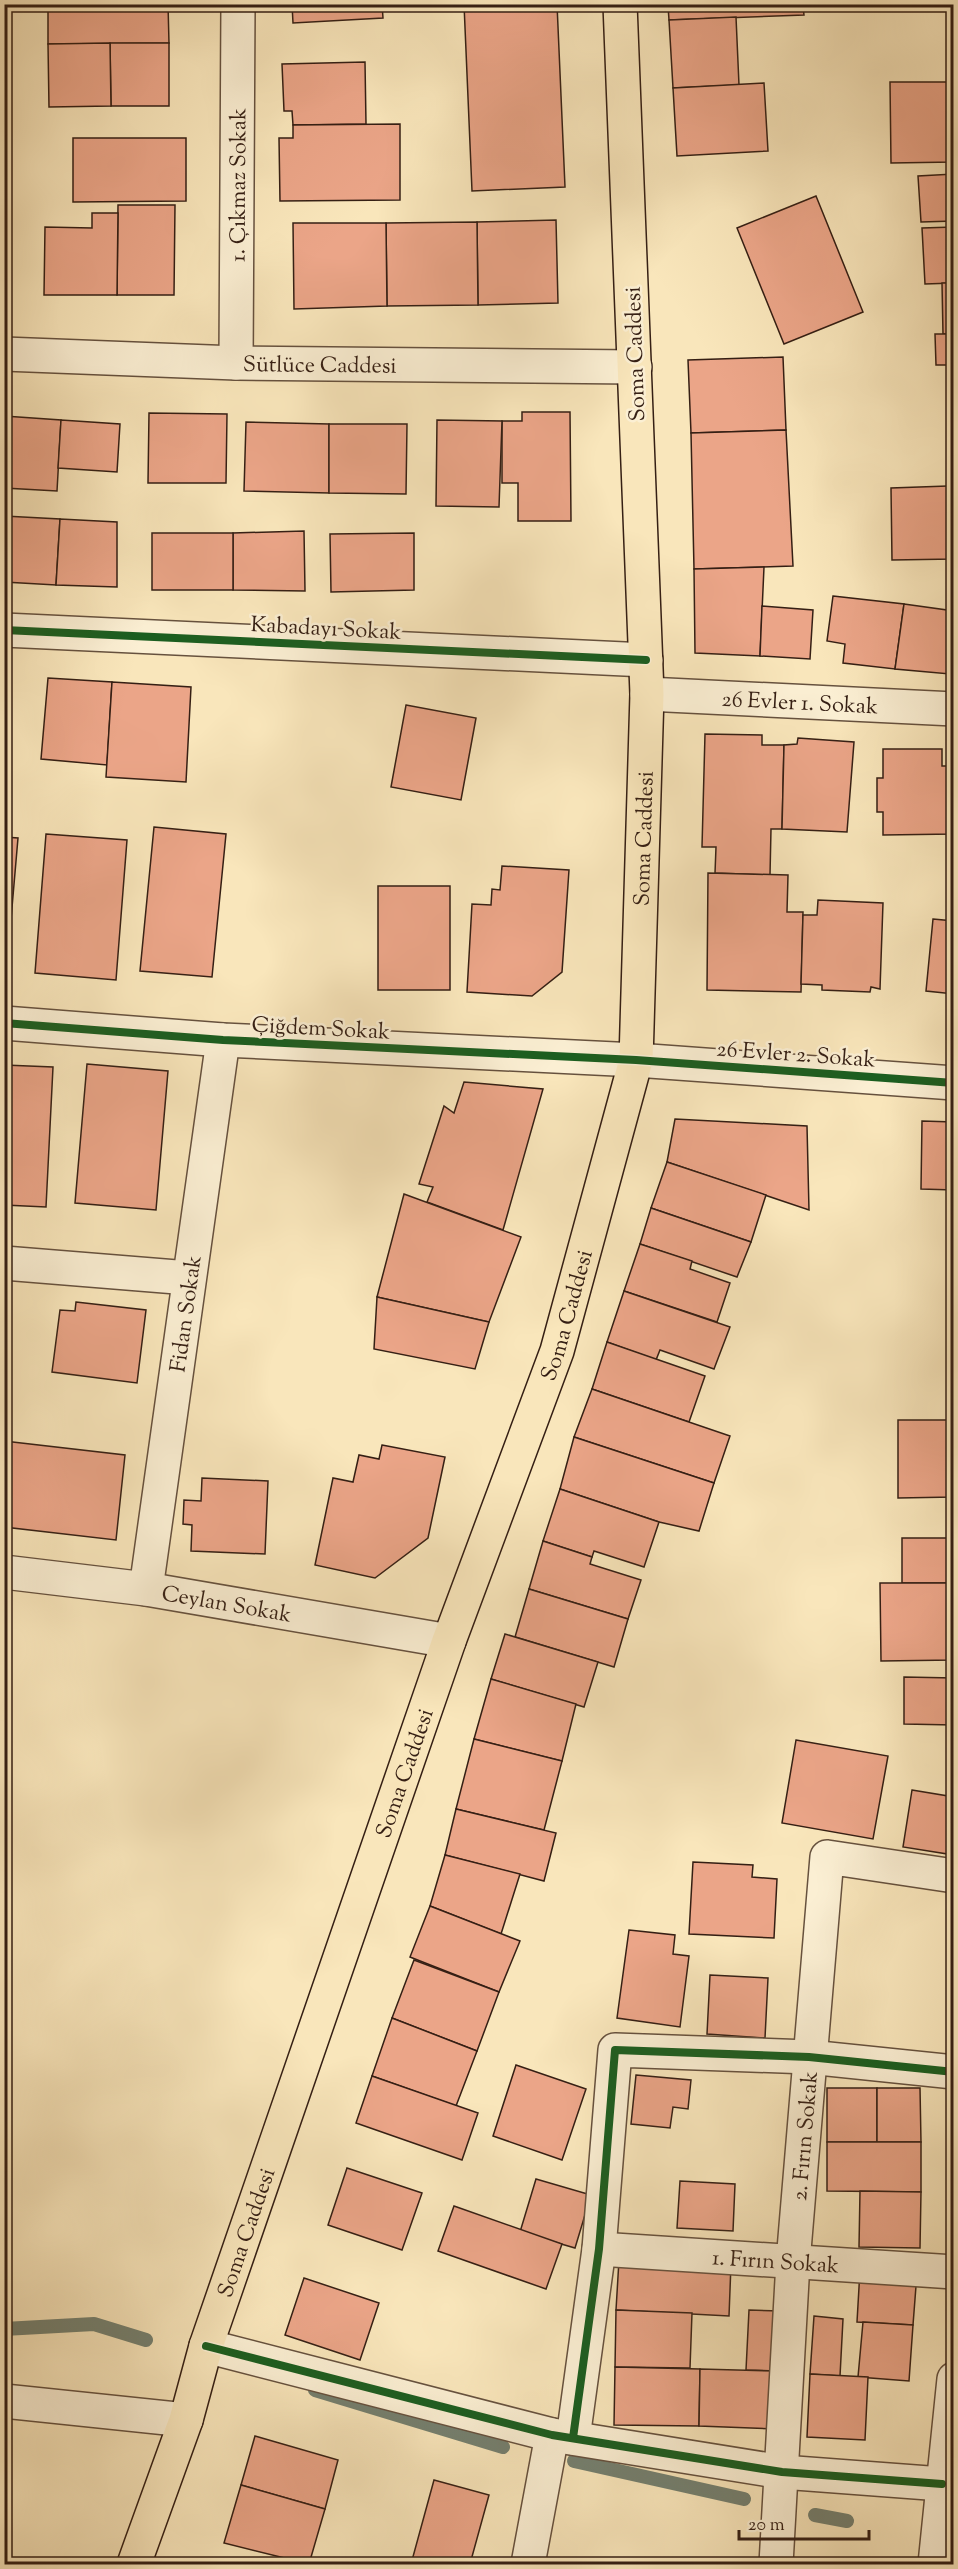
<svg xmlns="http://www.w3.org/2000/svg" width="958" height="2569" font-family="'Sorts Mill Goudy',serif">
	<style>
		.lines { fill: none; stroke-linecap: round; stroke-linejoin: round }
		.stream { stroke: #748070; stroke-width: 14 }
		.building { fill: #eba588; stroke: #351f14; stroke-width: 1.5 }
		.minor-casing { stroke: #66513e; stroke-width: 36 }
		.major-casing { stroke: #351f14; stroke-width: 36 }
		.minor { stroke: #fbefd3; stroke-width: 33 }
		.major { stroke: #f9e6bb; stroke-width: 33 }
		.cycleway-casing { stroke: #fbefd3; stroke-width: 11 }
		.cycleway { stroke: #1b5e20; stroke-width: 8 }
		.labels { text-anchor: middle; stroke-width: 5; stroke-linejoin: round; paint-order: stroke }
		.street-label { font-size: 22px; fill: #351f14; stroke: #fbefd3 }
	</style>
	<rect width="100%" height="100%" fill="#f9e6bb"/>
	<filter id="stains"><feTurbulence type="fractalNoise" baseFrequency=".00333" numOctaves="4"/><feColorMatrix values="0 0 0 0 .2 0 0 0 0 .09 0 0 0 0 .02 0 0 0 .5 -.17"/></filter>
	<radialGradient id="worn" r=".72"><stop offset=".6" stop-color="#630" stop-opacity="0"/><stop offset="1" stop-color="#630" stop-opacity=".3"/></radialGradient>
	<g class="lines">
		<!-- stream -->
		<g class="stream">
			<path d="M4,2329L94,2324L146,2340"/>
			<path d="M315,2390L503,2447"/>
			<path d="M574,2461L744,2499"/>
			<path d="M815,2515L847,2521"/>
		</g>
	</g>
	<!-- building -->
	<g class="building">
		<path d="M48,4H168L169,43L48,44Z"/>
		<path d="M292,4H382L383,18L293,23Z"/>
		<path d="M464,4H557L565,187L472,191Z"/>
		<path d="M660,4H816V5L803,6L804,15L669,20L668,6Z"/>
		<path d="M895,4H954V8L895,10Z"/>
		<path d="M736,17L739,85L673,88L669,20Z"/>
		<path d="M110,43H169V106H111Z"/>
		<path d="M110,43L111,106L49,107L48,44Z"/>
		<path d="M365,62L366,124L293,125L292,111H284L282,64Z"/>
		<path d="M890,82H954V162L891,163Z"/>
		<path d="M764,83L768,151L677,156L673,88Z"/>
		<path d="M400,124V200L280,201L279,138H293V125Z"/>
		<path d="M73,138H186V201L73,202Z"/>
		<path d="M954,174V221L921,222L918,176Z"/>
		<path d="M816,196L863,312L784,344L737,228Z"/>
		<path d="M118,205H175L174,295H117Z"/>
		<path d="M92,213H118L117,295H44L45,227L92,228Z"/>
		<path d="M556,220L558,303L478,305L477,222Z"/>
		<path d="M477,222L478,305L387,306L386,223Z"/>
		<path d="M293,223H386L387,306L294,309Z"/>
		<path d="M954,227V283L925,284L922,228Z"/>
		<path d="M942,283H954V334H943Z"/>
		<path d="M935,334H954V365H936Z"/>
		<path d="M783,357L786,430L691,433L688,360Z"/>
		<path d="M522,412H570L571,521H518V483H502V421H522Z"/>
		<path d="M149,413L227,414L226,483H148Z"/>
		<path d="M4,416L61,420L57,491L4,488Z"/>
		<path d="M61,420L120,424L117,472L58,468Z"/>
		<path d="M437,420L502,421L499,507L436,506Z"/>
		<path d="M246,422L329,424V493L244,491Z"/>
		<path d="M947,423H954V486H948Z"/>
		<path d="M329,424H407L406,494L329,493Z"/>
		<path d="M786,430L793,566L694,569L691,433Z"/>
		<path d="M948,486H954V559L892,560L891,488Z"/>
		<path d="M4,516L60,519L56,585L4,582Z"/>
		<path d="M60,519L117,522V587L56,585Z"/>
		<path d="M304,531L305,591L233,590V533Z"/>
		<rect x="152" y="533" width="81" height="57"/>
		<path d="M414,533V590L331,592L330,534Z"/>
		<path d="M764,567L760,656L695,653L694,569Z"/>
		<path d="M833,596L904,604L895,669L843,663L845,644L827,641Z"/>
		<path d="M904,604L954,611L950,674L895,669Z"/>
		<path d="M762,606L813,610L810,659L760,656Z"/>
		<path d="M4,678H8L4,724Z"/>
		<path d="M48,678L112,682L107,765L41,759Z"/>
		<path d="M112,682L191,687L186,782L106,777Z"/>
		<path d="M406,705L476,718L461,800L391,787Z"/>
		<path d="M705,734L762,735V745H784L782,829H771L770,875L715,873L716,847H702Z"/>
		<path d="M798,738L854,742L847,832L782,829L784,745L797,744Z"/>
		<path d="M883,749H942V766H954V834L883,835V812H877V778H883Z"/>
		<path d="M154,827L226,834L212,977L140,971Z"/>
		<path d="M46,834L127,840L116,980L35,973Z"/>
		<path d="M4,837L18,838L6,977H4Z"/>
		<path d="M502,866L569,870L562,972L532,996L467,992L472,904L491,905L492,889L500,890Z"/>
		<path d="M708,873L788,875L787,912H803L801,992L707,990Z"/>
		<rect x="378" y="886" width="72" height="104"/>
		<path d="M818,900L883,903L880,989L871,987L870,992L822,990V985L801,984L803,915H817Z"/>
		<path d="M933,919L954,921V994L926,991Z"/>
		<path d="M87,1064L168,1071L156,1210L75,1203Z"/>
		<path d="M4,1065L53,1067L46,1207L4,1205Z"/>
		<path d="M464,1082L543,1089L503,1230L427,1202L433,1187L419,1184L444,1106L454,1113Z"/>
		<path d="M675,1119L807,1126L809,1210L667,1162Z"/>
		<path d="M922,1121L954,1122V1190L921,1189Z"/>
		<path d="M667,1162L766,1195L751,1242L651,1208Z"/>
		<path d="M404,1194L521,1237L489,1322L377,1297Z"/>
		<path d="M651,1208L751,1242L737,1277L640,1244Z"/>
		<path d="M640,1244L692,1261L690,1269L730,1283L717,1322L624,1291Z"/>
		<path d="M624,1291L730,1327L714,1369L660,1350L656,1360L607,1342Z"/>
		<path d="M377,1297L489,1322L475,1369L374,1349Z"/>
		<path d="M76,1302L146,1310L137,1383L52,1372L60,1310L75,1311Z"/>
		<path d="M607,1342L705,1376L689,1422L592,1389Z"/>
		<path d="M592,1389L730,1436L714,1483L574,1437Z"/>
		<path d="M898,1420H954V1497L898,1498Z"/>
		<path d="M574,1437L714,1483L699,1531L659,1522L560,1489Z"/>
		<path d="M4,1441L125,1455L116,1540L4,1527Z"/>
		<path d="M382,1445L445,1457L428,1538L375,1578L315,1565L333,1478L353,1482L359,1455L379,1459Z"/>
		<path d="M202,1478L268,1481L265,1554L191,1551L192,1525L183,1524L184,1500L201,1501Z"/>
		<path d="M560,1489L659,1522L644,1567L594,1551L592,1557L543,1541Z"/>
		<rect x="902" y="1538" width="52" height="45"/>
		<path d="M543,1541L592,1557L590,1564L641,1580L628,1619L529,1589Z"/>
		<path d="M880,1583H954V1660L881,1661Z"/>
		<path d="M529,1589L628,1619L614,1667L515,1637Z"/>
		<path d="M505,1634L598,1662L584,1707L491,1679Z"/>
		<path d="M904,1677L954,1678V1725L904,1724Z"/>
		<path d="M491,1679L576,1704L562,1761L474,1739Z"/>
		<path d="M474,1739L562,1761L544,1830L456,1809Z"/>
		<path d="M796,1740L888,1756L873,1839L782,1823Z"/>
		<path d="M912,1790L954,1797V1855L903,1847Z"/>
		<path d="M456,1809L556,1833L544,1881L445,1855Z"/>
		<path d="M445,1855L520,1874L501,1934L430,1906Z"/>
		<path d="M693,1862L753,1865L752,1877L777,1879L774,1938L689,1934Z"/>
		<path d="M430,1906L520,1941L499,1992L410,1957Z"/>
		<path d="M629,1930L675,1935L673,1954L689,1956L680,2027L617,2018Z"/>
		<path d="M414,1960L499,1992L477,2051L392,2018Z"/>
		<path d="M710,1975L768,1978L765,2038L707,2034Z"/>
		<path d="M392,2018L477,2051L456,2106L372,2076Z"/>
		<path d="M516,2065L586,2089L562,2160L493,2136Z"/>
		<path d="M636,2075L691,2080L688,2109L673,2107L670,2128L631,2124Z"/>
		<path d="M372,2076L478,2113L462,2160L356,2123Z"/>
		<rect x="827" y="2088" width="50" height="54"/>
		<path d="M877,2088H920L921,2142H877Z"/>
		<path d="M827,2142H921V2192L827,2191Z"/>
		<path d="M347,2168L422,2193L402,2250L328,2225Z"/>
		<path d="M536,2179L591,2195L575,2248L520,2232Z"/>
		<path d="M680,2181L735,2184L733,2231L677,2228Z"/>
		<path d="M860,2191L921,2192L920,2248L859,2247Z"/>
		<path d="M454,2206L562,2244L546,2289L438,2251Z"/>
		<path d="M619,2260L731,2264L729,2316L616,2310Z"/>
		<path d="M860,2270L917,2273L913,2325L857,2322Z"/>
		<path d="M304,2278L379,2303L360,2360L285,2335Z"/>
		<path d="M616,2310L692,2313L690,2368L615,2367Z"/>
		<path d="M749,2310L780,2311L776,2371L746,2370Z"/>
		<path d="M814,2316L843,2319L840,2376L810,2374Z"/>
		<path d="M863,2322L913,2325L909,2381L858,2377Z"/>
		<path d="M615,2367L700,2369L699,2426L614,2425Z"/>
		<path d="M700,2369L776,2371L775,2429L699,2426Z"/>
		<path d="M810,2374L868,2377L865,2440L807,2437Z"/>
		<path d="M255,2436L338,2460L325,2509L241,2485Z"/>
		<path d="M434,2480L489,2495L470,2564H411Z"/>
		<path d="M241,2485L325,2509L309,2564L224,2543Z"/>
	</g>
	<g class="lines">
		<defs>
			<g id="minor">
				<path id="s1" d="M4,354L236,363L635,367"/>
				<path id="s2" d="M236,363L238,4"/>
				<path d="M4,630L646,660"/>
				<path id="s3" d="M647,694L954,709"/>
				<path d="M4,1023L223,1040L636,1060L954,1083"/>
				<path d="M4,1263L189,1278"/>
				<path id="s4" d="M4,1572L146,1589L449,1641"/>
				<path id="s5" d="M146,1589L223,1040"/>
				<path id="s6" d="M599,2249L954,2272"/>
				<path d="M206,2346L552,2435L782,2472L942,2484"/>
				<path d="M4,2401L186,2420"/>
				<path d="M573,2438L599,2249L615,2050L809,2057L954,2072"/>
				<path d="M528,2564L552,2435"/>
				<path id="s7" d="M776,2564L793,2262L827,1857L954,1876"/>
				<path d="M935,2564L954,2379"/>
			</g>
			<g id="major">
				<path id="s8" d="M134,2564L186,2420L206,2346L449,1641L557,1351L636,1060L647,694L620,4"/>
			</g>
		</defs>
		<!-- minor casing -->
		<use href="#minor" class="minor-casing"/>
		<!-- major casing -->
		<use href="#major" class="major-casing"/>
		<!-- minor -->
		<use href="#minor" class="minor"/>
		<!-- major -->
		<use href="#major" class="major"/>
		<defs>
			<g id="cycleway">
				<path d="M4,630L646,660"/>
				<path d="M4,1023L223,1040L636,1060L954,1083"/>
				<path d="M206,2346L552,2435L782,2472L942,2484"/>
				<path d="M573,2438L599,2249L615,2050L809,2057L954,2072"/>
			</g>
		</defs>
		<!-- cycleway casing -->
		<use href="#cycleway" class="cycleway-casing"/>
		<!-- cycleway -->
		<use href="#cycleway" class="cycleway"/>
	</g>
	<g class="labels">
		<!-- street labels -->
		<g class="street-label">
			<text dy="8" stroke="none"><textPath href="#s2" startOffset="178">1. Çıkmaz Sokak</textPath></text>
			<text transform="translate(634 354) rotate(-92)" y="8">Soma Caddesi</text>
			<text dy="8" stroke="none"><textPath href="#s1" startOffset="316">Sütlüce Caddesi</textPath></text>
			<text transform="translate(326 627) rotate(3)" y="8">Kabadayı Sokak</text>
			<text dy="8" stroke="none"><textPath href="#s3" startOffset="153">26 Evler 1. Sokak</textPath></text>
			<text dy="8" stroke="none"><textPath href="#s8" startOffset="1808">Soma Caddesi</textPath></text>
			<text transform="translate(321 1027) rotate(3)" y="8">Çiğdem Sokak</text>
			<text transform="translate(796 1053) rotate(4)" y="8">26 Evler 2. Sokak</text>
			<text dy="8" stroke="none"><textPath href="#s5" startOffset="278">Fidan Sokak</textPath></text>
			<text dy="8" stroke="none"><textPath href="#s8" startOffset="1322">Soma Caddesi</textPath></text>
			<text dy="8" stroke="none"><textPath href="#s4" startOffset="225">Ceylan Sokak</textPath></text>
			<text dy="8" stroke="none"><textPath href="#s8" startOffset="836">Soma Caddesi</textPath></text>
			<text dy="8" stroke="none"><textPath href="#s7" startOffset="429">2. Fırın Sokak</textPath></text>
			<text dy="8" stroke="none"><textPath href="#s8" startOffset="350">Soma Caddesi</textPath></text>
			<text dy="8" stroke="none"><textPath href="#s6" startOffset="177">1. Fırın Sokak</textPath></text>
		</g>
	</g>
	<!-- margin -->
	<rect width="958" height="2569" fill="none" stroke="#f9e6bb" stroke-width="24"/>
	<rect x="6" y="6" width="946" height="2557" fill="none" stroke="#351f14" stroke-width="3"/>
	<rect x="12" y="12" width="934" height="2545" fill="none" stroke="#351f14" stroke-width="1.5"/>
	<!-- scale -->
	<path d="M739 2530v9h130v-9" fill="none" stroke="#351f14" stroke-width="3"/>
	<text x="748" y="2530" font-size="18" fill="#351f14" stroke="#fbefd3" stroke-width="4.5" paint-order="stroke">20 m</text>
	<rect width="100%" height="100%" filter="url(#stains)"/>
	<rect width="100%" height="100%" fill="url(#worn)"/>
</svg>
